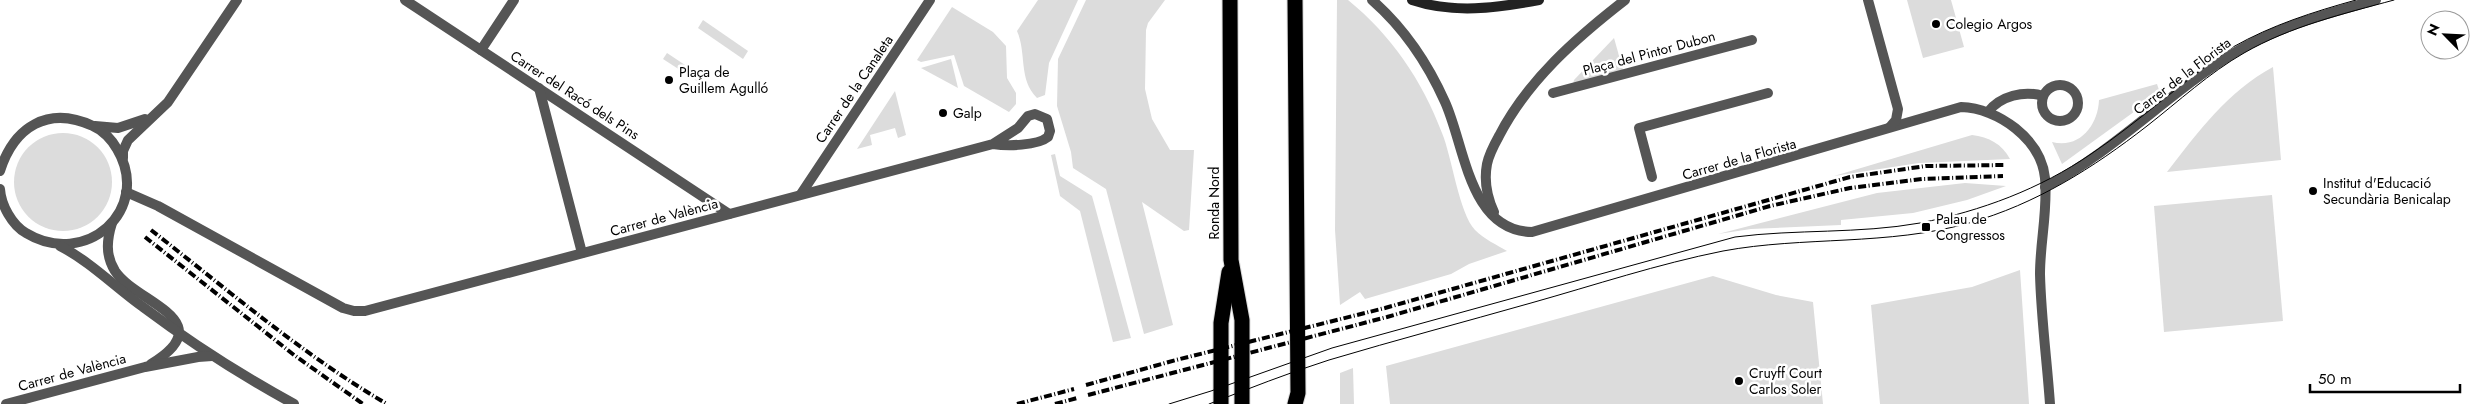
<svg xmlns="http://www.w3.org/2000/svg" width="2480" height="404" font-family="Jost,sans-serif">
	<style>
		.green { fill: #dcdcdc }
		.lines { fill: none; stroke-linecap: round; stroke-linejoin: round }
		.highway-casing { stroke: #dbdbdb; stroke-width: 17 }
		.street { stroke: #555; stroke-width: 10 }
		.secondary { stroke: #222; stroke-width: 10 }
		.highway { stroke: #000; stroke-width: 15 }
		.tram { stroke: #000; stroke-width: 1 }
		.rail { stroke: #000; stroke-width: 4; stroke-dasharray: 8 2.5 1 2.5; stroke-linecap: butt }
		.poi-dot { fill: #000; stroke: #fff; stroke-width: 2 }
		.labels { text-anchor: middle; stroke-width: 5; stroke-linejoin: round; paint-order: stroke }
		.poi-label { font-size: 14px; fill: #000; stroke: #fff; text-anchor: start }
		.street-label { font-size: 14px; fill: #000; stroke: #fff }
	</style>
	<rect width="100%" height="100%" fill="#fff"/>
	<!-- green -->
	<g class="green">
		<path d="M1038,0H1078L1049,63L1045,95L1037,98C1018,79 1027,54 1017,31Z"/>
		<path d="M1086,0H1165L1148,23L1146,30L1145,89L1152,119L1170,150H1194L1189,230L1184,231L1142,202L1173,325L1144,334L1106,189L1073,168L1071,152L1057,106L1058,59Z"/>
		<path d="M1337,0H1348C1391,35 1422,80 1442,133C1452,157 1459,213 1475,230C1484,239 1497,245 1507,251L1469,264L1451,274L1365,299L1360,292L1340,305L1335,230Z"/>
		<path d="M1907,0H1951L1964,47L1923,58Z"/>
		<path d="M952,7L993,32L1006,46L1007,78L1016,93V104L1009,112L964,86L954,55L921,62L917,60Z"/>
		<path d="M703,20L748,51L743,59L698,28Z"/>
		<path d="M1614,38L1623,70L1573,84L1574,80Z"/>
		<path d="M667,53L700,75L697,81L663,59Z"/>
		<path d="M951,59L958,88L921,68Z"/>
		<path d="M2273,67L2281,160L2167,172C2198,132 2228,91 2273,67Z"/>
		<path d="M2157,84L2160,93L2062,164L2052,142C2080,149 2098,125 2099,100Z"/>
		<path d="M895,91L906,135L898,138L895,128L870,135L872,145L857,149Z"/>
		<circle cx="63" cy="182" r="49"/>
		<path d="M1972,135C1989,137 2002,144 2010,159L1919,163L1834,176Z"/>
		<path d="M1055,154L1060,176L1092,196L1131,338L1113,342L1080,211L1060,196L1051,155Z"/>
		<path d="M1965,183L2006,186L1967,200L1913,213L1841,220V225L1751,229L1718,234L1877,193Z"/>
		<path d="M2272,195L2283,321L2164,332L2154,206Z"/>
		<path d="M2020,270L2029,404H1880L1871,305L1972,287Z"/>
		<path d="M1713,276L1776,295L1813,302L1823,404H1390L1386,366Z"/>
		<path d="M1353,368L1354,404H1340V373Z"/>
	</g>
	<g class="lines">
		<defs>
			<g id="highway">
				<path d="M1230,0L1231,260L1242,320V404"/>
				<path d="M1221,404V323L1229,272"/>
				<path d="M1295,404L1298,393L1295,0"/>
			</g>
		</defs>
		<!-- highway casing -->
		<use href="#highway" class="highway-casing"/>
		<!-- street -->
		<g class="street">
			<path d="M405,0L729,214"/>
			<path d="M1372,0C1404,28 1428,64 1445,102C1465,146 1469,231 1532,232L1961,107C1998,108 2041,139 2045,178C2048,210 2040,242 2040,274C2041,317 2047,361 2050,404"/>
			<path d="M1868,0L1898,109L1896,120L1890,127"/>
			<path d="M481,50L514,0"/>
			<circle cx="2060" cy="103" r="18"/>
			<path d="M539,88L582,253"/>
			<path d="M1553,93L1752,40"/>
			<path d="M1988,112C2000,96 2024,90 2043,96"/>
			<path d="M95,126L118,128L145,119"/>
			<path d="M123,158V151L128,140L168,102L237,0"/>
			<path d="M0,171C14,127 48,105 93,126C103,130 112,140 117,149C153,210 85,269 26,233C12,225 1,205 0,189"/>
			<path d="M1652,177L1639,128L1768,93"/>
			<path d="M2045,187C2115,151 2168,93 2234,53C2278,26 2327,14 2376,0"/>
			<path d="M126,192L158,206L343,308L354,311H365L993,144C1007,146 1037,146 1048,137L1050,131L1047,119L1035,114L1028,116L1018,128L993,144"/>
			<path d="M801,194L930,0"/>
			<path d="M1494,212C1487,197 1484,180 1487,164C1489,154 1494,145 1499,136C1528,80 1576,38 1625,0"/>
			<path d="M112,223C107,239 105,255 115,271C136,303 223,320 151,364"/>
			<path d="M60,246C91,262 115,287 143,307C191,343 241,375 294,404"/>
			<path d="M6,404L145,367L198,357L212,356"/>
		</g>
		<!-- secondary -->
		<path class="secondary" d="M1412,0C1454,14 1496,8 1539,0"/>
		<!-- highway -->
		<use href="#highway" class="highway"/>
		<!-- tram -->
		<g class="tram">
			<path d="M1169,404L1211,391L1332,348L1735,237C1796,229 1859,234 1920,223C1981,211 2040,189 2091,154C2140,121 2184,80 2233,47C2272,25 2313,12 2356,0"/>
			<path d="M1209,404C1248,389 1288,373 1329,360C1396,340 1464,322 1531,303C1595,285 1658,264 1723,251C1804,236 1888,246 1969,223C2036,204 2093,168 2147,126C2179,101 2209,73 2244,53C2291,26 2343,14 2394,0"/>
		</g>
		<!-- rail -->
		<g class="rail">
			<path d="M151,230C228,290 303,355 387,404"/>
			<path d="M145,237L294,355L363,404"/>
			<path d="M1086,385L1176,360L1385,308L1850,177L1926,166L2005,165"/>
			<path d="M1088,395L1387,317L1770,206L1850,188L1922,179L2003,176"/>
			<path d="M1017,404L1074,389"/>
			<path d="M1055,404L1077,398"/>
		</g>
	</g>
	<!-- markers -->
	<g class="poi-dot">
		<circle cx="1936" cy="24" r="5"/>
		<circle cx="669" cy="80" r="5"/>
		<circle cx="943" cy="113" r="5"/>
		<circle cx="2313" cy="191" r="5"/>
		<rect x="1921" y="222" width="10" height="10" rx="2.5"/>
		<circle cx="1739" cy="381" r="5"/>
	</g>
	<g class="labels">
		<!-- poi labels -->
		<g class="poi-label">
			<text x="1946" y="29">Colegio Argos</text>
			<text x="679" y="77">Plaça de<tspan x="679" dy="16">Guillem Agulló</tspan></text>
			<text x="953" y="118">Galp</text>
			<text x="2323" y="188">Institut d'Educació<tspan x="2323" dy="16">Secundària Benicalap</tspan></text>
			<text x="1936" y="224">Palau de<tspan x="1936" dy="16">Congressos</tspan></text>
			<text x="1749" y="378">Cruyff Court<tspan x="1749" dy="16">Carlos Soler</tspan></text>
		</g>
		<!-- street labels -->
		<g class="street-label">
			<text transform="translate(1649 53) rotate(-15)" y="5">Plaça del Pintor Dubon</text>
			<text transform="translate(2182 76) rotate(-37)" y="5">Carrer de la Florista</text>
			<text transform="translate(854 89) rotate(-56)" y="5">Carrer de la Canaleta</text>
			<text transform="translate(575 95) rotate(33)" y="5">Carrer del Racó dels Pins</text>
			<text transform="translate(1739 159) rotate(-16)" y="5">Carrer de la Florista</text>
			<text transform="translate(1214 203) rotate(-90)" y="5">Ronda Nord</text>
			<text transform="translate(664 217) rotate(-15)" y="5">Carrer de València</text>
			<text transform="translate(72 372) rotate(-15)" y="5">Carrer de València</text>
		</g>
	</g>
	<!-- north arrow -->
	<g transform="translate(2445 35) rotate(294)"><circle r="24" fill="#ffffff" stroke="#999999"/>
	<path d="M0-4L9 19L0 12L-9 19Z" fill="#000000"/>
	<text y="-8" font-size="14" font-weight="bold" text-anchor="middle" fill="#000000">N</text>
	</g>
	<!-- scale -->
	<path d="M2310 384v8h150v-8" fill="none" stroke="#000000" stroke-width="2.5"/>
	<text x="2318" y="384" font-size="15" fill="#000000" stroke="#ffffff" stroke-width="4" paint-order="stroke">50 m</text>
</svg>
